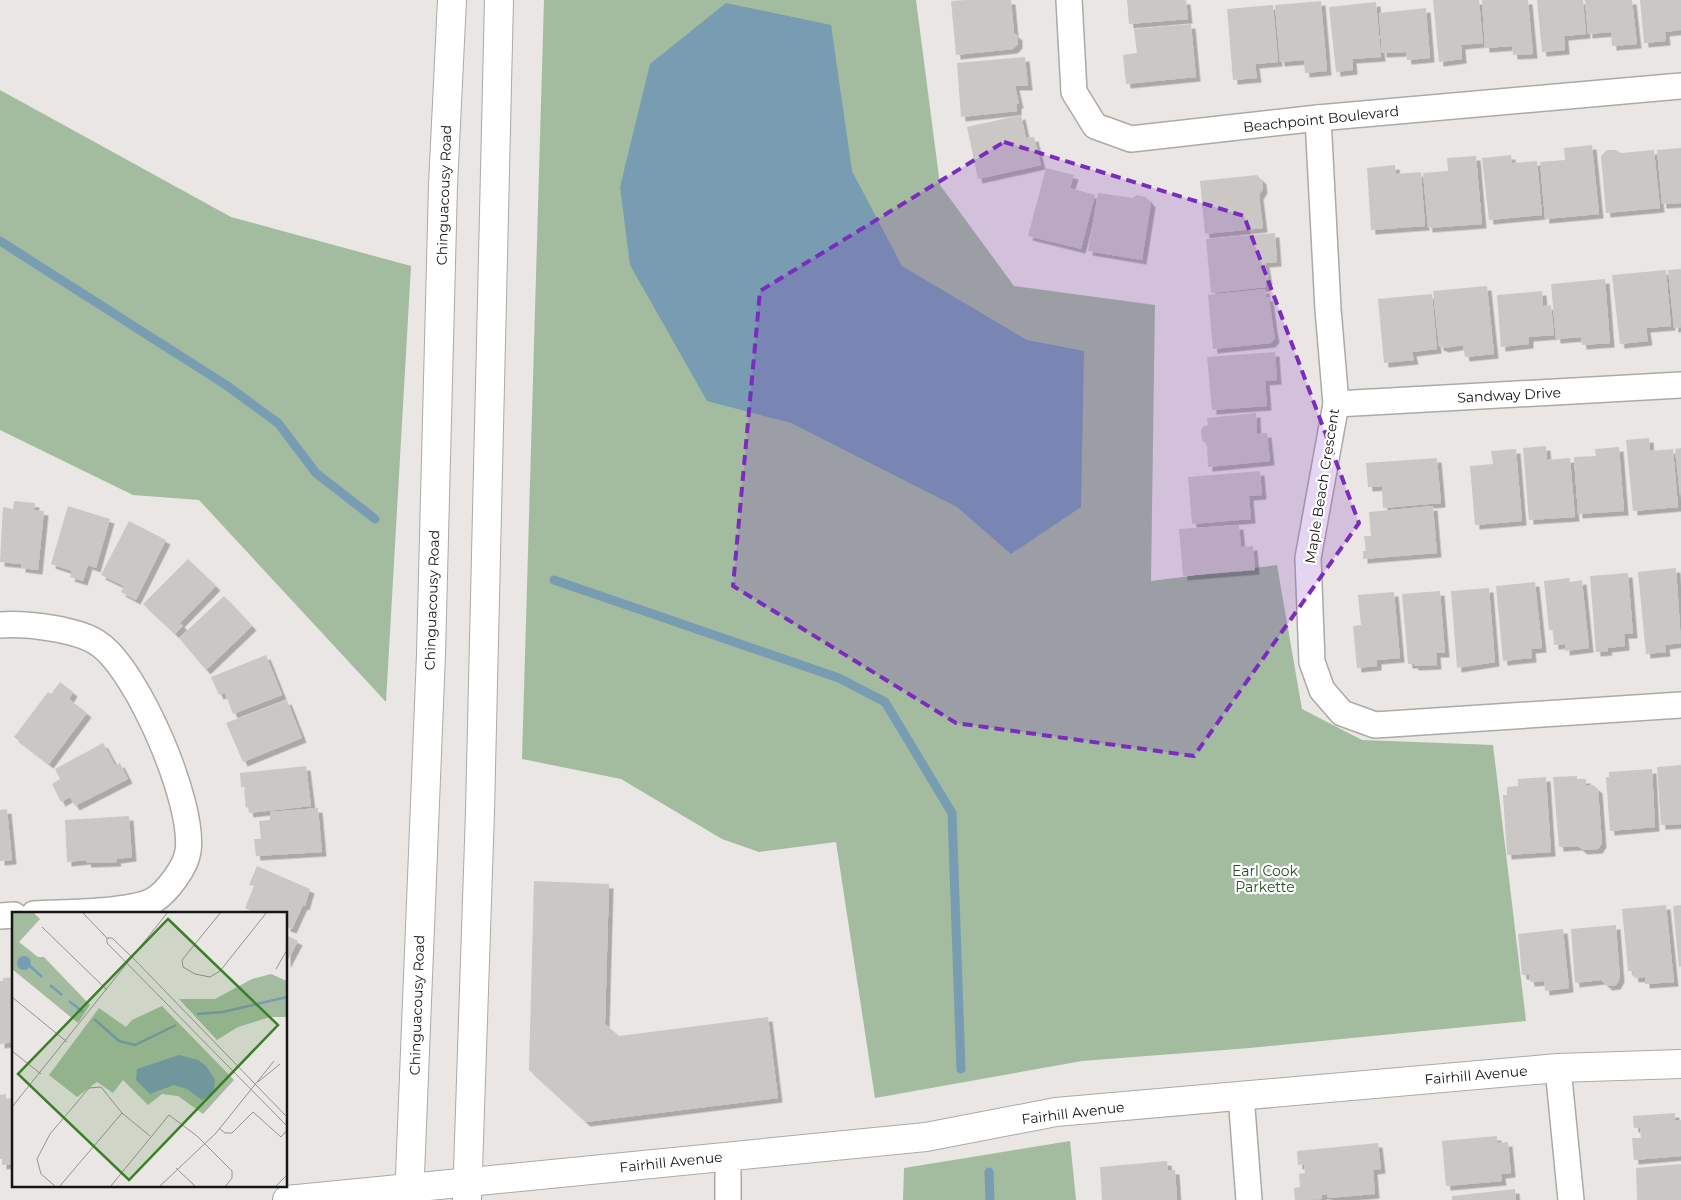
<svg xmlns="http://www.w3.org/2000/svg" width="1681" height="1200" font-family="Montserrat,sans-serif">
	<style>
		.green { fill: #a3bc9f }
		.water { fill: #789cb1 }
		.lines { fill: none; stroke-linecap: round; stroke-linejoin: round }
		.stream { stroke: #789cb1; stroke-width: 9 }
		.building { fill: #cbc7c5; filter: url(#shadow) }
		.minor-casing { stroke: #acaaa7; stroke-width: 28 }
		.tertiary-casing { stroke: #acaaa7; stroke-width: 30 }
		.secondary-casing { stroke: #acaaa7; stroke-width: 30 }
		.minor { stroke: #fff; stroke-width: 25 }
		.tertiary { stroke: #fff; stroke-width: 28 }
		.secondary { stroke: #fff; stroke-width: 28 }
		.marked { fill: #7b2cbf; fill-opacity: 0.2; stroke: #7b2cbf; stroke-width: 4; stroke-dasharray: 10 6; stroke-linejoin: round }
		.labels { text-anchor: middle; stroke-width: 4.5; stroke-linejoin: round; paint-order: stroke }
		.street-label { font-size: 14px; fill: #161514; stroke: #fff }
		.park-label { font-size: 14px; fill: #294d23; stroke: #fff }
		.inset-river { fill: none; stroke: #789cb1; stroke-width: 2.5 }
		.inset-road { fill: none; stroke: #959290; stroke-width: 1 }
		.view { fill: #3a8126; fill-opacity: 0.15; stroke: #3a8126; stroke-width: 2.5 }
		.inset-edge { fill: none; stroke: #161514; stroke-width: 2.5 }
	</style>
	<defs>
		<filter id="shadow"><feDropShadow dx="4.5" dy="4.5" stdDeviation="0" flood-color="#0004"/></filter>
	</defs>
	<rect width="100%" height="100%" fill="#e9e6e3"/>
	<!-- green -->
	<g class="green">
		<path d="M544,0H916L940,185L1014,286L1155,305L1151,581L1277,565L1302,709L1362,740L1493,745L1526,1021L1250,1048L1082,1061L875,1098L836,842L759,852L722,839L621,779L522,759Z"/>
		<path d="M0,90L231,217L411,266L386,702L199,500L133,495L0,430Z"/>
		<path d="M1070,1141L1076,1200H903L904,1168Z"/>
	</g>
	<!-- water -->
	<path class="water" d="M726,3L831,25L852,171L902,266L1027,340L1084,351L1081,507L1011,554L957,507L791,423L707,401L630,265L620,187L650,64Z"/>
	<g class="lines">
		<!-- stream -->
		<g class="stream">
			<path d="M0,241L226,385L278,423L316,473L375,519"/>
			<path d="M554,580L839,678L885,702L952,813L961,1069"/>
			<path d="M989,1172L990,1200"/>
		</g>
	</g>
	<!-- building -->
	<g class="building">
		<path d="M966,0H1011L1014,33L1018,36V44L1013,49L956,55L951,1Z"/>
		<path d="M1127,0H1186L1188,19L1129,24Z"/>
		<path d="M1433,0H1479L1483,43L1461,45L1462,59L1439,62Z"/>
		<path d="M1482,0H1528L1533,54L1513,55L1512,46L1485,48Z"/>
		<path d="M1537,0H1583L1586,34L1564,36L1565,50L1542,52Z"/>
		<path d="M1585,0H1632L1637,44L1612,46L1611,32L1588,34Z"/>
		<path d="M1640,0H1681V30L1665,32L1666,41L1644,43Z"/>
		<path d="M1321,1L1327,71L1305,73L1304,60L1280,62L1275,5Z"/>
		<path d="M1376,2L1381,57L1352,59L1353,70L1336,72L1329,7Z"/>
		<path d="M1273,5L1278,62L1255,64L1257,78L1233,80L1227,9Z"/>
		<path d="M1426,8L1430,58L1407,60L1406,52L1382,53L1379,13Z"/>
		<path d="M1191,24L1196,77L1126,84L1123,55L1137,53L1134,29Z"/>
		<path d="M1025,57L1028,86H1015L1019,104H1017V111L961,117L957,63Z"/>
		<path d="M1021,115L1026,138L1034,137L1041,165L978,179L967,127Z"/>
		<path d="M1592,145L1599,214L1545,219L1540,162L1565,160L1564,148Z"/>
		<path d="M1681,148V203L1662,204L1657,150Z"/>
		<path d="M1607,150H1616L1621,153L1654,150L1660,208L1606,213L1601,156Z"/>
		<path d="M1511,155L1512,163L1537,161L1542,215L1489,220L1482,158Z"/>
		<path d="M1476,156L1482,224L1428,228L1423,173L1448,171L1447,158Z"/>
		<path d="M1395,165L1396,174L1421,172L1425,226L1371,230L1367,168Z"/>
		<path d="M1046,168L1074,175L1070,188L1095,195L1081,249L1028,236Z"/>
		<path d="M1257,175L1262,180L1263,189L1259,195L1263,228L1205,234L1200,181Z"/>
		<path d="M1098,193L1133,198L1136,195L1146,197L1151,203L1142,260L1088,251Z"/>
		<path d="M1275,233L1277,262L1265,263L1268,280H1266V287L1211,293L1206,239Z"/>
		<path d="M1681,269V327L1674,328L1668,270Z"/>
		<path d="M1666,270L1671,326L1646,328L1648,341L1620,344L1612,275Z"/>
		<path d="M1605,279L1610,343L1582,345L1581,337L1556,339L1551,284Z"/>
		<path d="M1487,286L1494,354L1465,357L1463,345L1445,348L1439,346L1433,291Z"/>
		<path d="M1265,289L1266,297H1269L1273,328L1275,338L1271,343L1213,349L1208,295Z"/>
		<path d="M1542,291L1543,306L1551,305L1554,335L1529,337V344L1501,347L1497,295Z"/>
		<path d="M1432,294L1437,349L1412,352L1414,360L1384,363L1378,299Z"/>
		<path d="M1275,352L1277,380L1265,381L1267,406L1212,410L1207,357Z"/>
		<path d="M1256,413L1257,434L1267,433L1270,461L1208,467L1207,444L1202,441L1201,430L1204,426L1208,425L1207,418Z"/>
		<path d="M1649,438L1650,451L1673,449L1678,507L1633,511L1626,440Z"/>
		<path d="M1546,446L1547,460L1570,458L1575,517L1529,520L1523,448Z"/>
		<path d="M1619,447L1624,511L1578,514L1574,457L1596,456L1595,449Z"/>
		<path d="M1681,448V495H1680L1675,449Z"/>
		<path d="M1516,449L1522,521L1475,525L1470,466L1493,464L1491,451Z"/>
		<path d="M1437,458L1441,503L1383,508L1382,486L1368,487L1366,463Z"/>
		<path d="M1260,471L1262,495L1249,496L1251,519L1192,524L1188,477Z"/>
		<path d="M14,501L35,503L34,510L44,511L38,570L21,568V564L0,562L3,507L13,509Z"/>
		<path d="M68,506L110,519L96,568L88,565L83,581L70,577L72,571L51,564Z"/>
		<path d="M1433,506L1437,553L1363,559V551H1366L1364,536H1371L1369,512Z"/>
		<path d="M129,521L166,540L136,600L121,592L124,586L101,575Z"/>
		<path d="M1239,525L1241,547L1253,546L1255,570L1183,576L1179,529Z"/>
		<path d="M188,559L216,586L180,623L183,626L175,634L143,604Z"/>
		<path d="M1676,568L1681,643L1665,645L1666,652L1646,654L1638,572Z"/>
		<path d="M1628,573L1633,634H1624L1625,646L1607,648L1608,651L1596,652L1590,576Z"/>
		<path d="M1569,578L1570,582L1582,580L1589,648L1565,651V644L1554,645L1553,630H1549L1544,581Z"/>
		<path d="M1535,582L1542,648L1531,649L1532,658L1503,661L1496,586Z"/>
		<path d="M1489,588L1495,662L1457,668L1451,591Z"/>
		<path d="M1440,591L1445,653H1436L1437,665L1414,666V664H1408L1402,594Z"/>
		<path d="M1394,592L1400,658L1377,660V666L1357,668L1353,626L1361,625L1358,595Z"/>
		<path d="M224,596L252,626L206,670L179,638Z"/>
		<path d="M266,655L282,695L233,714L225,693L219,695L211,677Z"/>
		<path d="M60,682L73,692L69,699L87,713L49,764L14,737L48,692L51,694Z"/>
		<path d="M287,700L302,738L243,762L226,723Z"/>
		<path d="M103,743L115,765L120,763L128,779L75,806L70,797L61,802L52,784L60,779L55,769Z"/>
		<path d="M1681,765V824L1661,825L1657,767Z"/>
		<path d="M306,766L311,806L249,813L248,807L246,808L244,790L246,787H241L240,773Z"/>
		<path d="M1652,769L1655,827L1610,831L1606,777H1609V772Z"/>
		<path d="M1577,776V779H1586V786L1593,785L1598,789L1602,843L1598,849L1583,850L1578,846L1559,847L1553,777Z"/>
		<path d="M1546,777L1551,852L1507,855L1503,795H1507V787L1518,786V779Z"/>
		<path d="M318,808L322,852L256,856L254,839H261L259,821L270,820V812Z"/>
		<path d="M7,809L12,860L0,861V810Z"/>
		<path d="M129,816L132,857L116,859L117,862L87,863L86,860L67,862L65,820Z"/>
		<path d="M257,866L310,889L305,906L303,905L292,929L286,927V914H257L245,908L254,886L249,885Z"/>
		<path d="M534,881L609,884L605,1024L619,1036L768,1017L778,1098L586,1122L529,1070Z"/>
		<path d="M1666,905L1674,982L1645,984V977L1634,978L1633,971H1628L1622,909Z"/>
		<path d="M1681,905V966L1679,967L1673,906Z"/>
		<path d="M1616,925L1620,978L1616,985L1608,986L1601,980L1575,983L1571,929Z"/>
		<path d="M1563,929L1569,988L1545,991L1544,981L1530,982L1529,975H1522L1518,934Z"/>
		<path d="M286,935L298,941L286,964Z"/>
		<path d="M14,977V1042L0,1044V981H3V978Z"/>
		<path d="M6,1094V1099H14V1157L11,1158L12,1164L2,1165V1159H0V1095Z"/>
		<path d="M1675,1113V1120H1681V1156L1634,1160L1632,1138H1641L1640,1128H1634L1633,1116Z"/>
		<path d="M1497,1136V1143L1508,1142L1511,1173L1501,1174L1502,1181L1446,1186L1442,1141Z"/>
		<path d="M1378,1143L1381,1169L1373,1170L1375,1194L1328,1198L1327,1195H1322V1199L1295,1200L1294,1188L1300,1187L1299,1174L1305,1173L1304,1164L1298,1165L1297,1151Z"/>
		<path d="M1167,1161L1168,1170H1175L1177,1200H1102L1100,1167Z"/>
		<path d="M1681,1164V1200H1637L1636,1168Z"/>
		<path d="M1515,1189L1516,1200H1452V1196Z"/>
	</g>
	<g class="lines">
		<defs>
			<g id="minor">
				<path d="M1069,0L1074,92L1095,126L1131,139L1318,118L1681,86"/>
				<path d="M1318,118L1328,309L1336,404L1308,558L1312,662L1322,690L1342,713L1375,725L1681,705"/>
				<path d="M1336,404L1681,385"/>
				<path d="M0,625C25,623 79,629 99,644C138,671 195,804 188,851C186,867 167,892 154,900C132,913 62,912 34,914"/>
				<path d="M0,916L14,915"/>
				<path d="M1558,1068L1571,1200"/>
				<path d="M1241,1095L1249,1200"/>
				<path d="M728,1200V1157"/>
			</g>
			<path id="tertiary" d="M287,1200L926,1137L1056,1112L1558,1068L1681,1064"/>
			<g id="secondary">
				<path d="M409,1200L431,654L443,185L452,0"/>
				<path d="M467,1200L480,811L499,0"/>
			</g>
		</defs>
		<!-- minor casing -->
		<use href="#minor" class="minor-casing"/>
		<!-- tertiary casing -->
		<use href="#tertiary" class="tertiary-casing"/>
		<!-- secondary casing -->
		<use href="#secondary" class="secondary-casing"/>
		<!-- minor -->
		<use href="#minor" class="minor"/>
		<!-- tertiary -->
		<use href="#tertiary" class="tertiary"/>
		<!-- secondary -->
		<use href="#secondary" class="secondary"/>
	</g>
	<!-- marked area -->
	<path class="marked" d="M1004,142L1244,216L1359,523L1194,756L956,723L733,586L760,291Z"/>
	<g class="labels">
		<!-- street labels -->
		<g class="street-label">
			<text transform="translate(1321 119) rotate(-6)" y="5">Beachpoint Boulevard</text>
			<text transform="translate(444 195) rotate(-88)" y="5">Chinguacousy Road</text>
			<text transform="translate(1509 395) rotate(-3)" y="5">Sandway Drive</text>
			<text transform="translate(1322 486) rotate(-81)" y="5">Maple Beach Crescent</text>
			<text transform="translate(432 600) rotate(-88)" y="5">Chinguacousy Road</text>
			<text transform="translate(417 1005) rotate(-88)" y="5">Chinguacousy Road</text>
			<text transform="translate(1476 1075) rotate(-5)" y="5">Fairhill Avenue</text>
			<text transform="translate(1073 1113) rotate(-7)" y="5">Fairhill Avenue</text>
			<text transform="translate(671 1162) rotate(-6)" y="5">Fairhill Avenue</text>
		</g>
		<!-- park labels -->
		<g class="park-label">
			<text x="1265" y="876">Earl Cook<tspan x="1265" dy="16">Parkette</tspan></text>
		</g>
	</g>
	<!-- overview -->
	<g transform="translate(12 912)">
		<rect width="275" height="275" fill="#e9e6e3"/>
		<path d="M0,0H21L28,7L7,30L26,45H32L78,93L66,111L0,57ZM259,62L275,69V105H258L226,115L205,128L167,87H203L240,67ZM150,94L222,168L191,202L166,184L150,182L136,193L111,168L101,181L85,170L65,185L37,163L87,96L114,115L120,108Z" fill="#a3bc9f"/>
		<path d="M5 51a7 7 0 1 1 14 0a7 7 0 1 1-14 0ZM167,143L186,148L194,154L203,168L202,180L190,188L175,177L162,173L138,182L124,168L125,157Z" fill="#789cb1"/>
		<path class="inset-river" d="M18,54L30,65M38,73L50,83M57,89L71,100M185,102L211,100L275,85M82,107L107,129L123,133L164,113"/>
		<path class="inset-road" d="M70,0L95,26V31L275,214M209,0L170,48L171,55L183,62L198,65L208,59L255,0M30,15L95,78M95,26H100L121,46L275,205M264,57L275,38M0,85L55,130M0,139L29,162M246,170L268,152M0,195L156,0M207,216L213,221H220L241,200L269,225L275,218M164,256L184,275M44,275L29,262L25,247L38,222L77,176L89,175L110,201L138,224M47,275L110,201M98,275L157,203L185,224L220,259V266L213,275M147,275L204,221L262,149M263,275L275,263"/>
		<path class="view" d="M156,7L266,113L117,268L6,162Z"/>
		<rect width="275" height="275" class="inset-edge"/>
	</g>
</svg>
